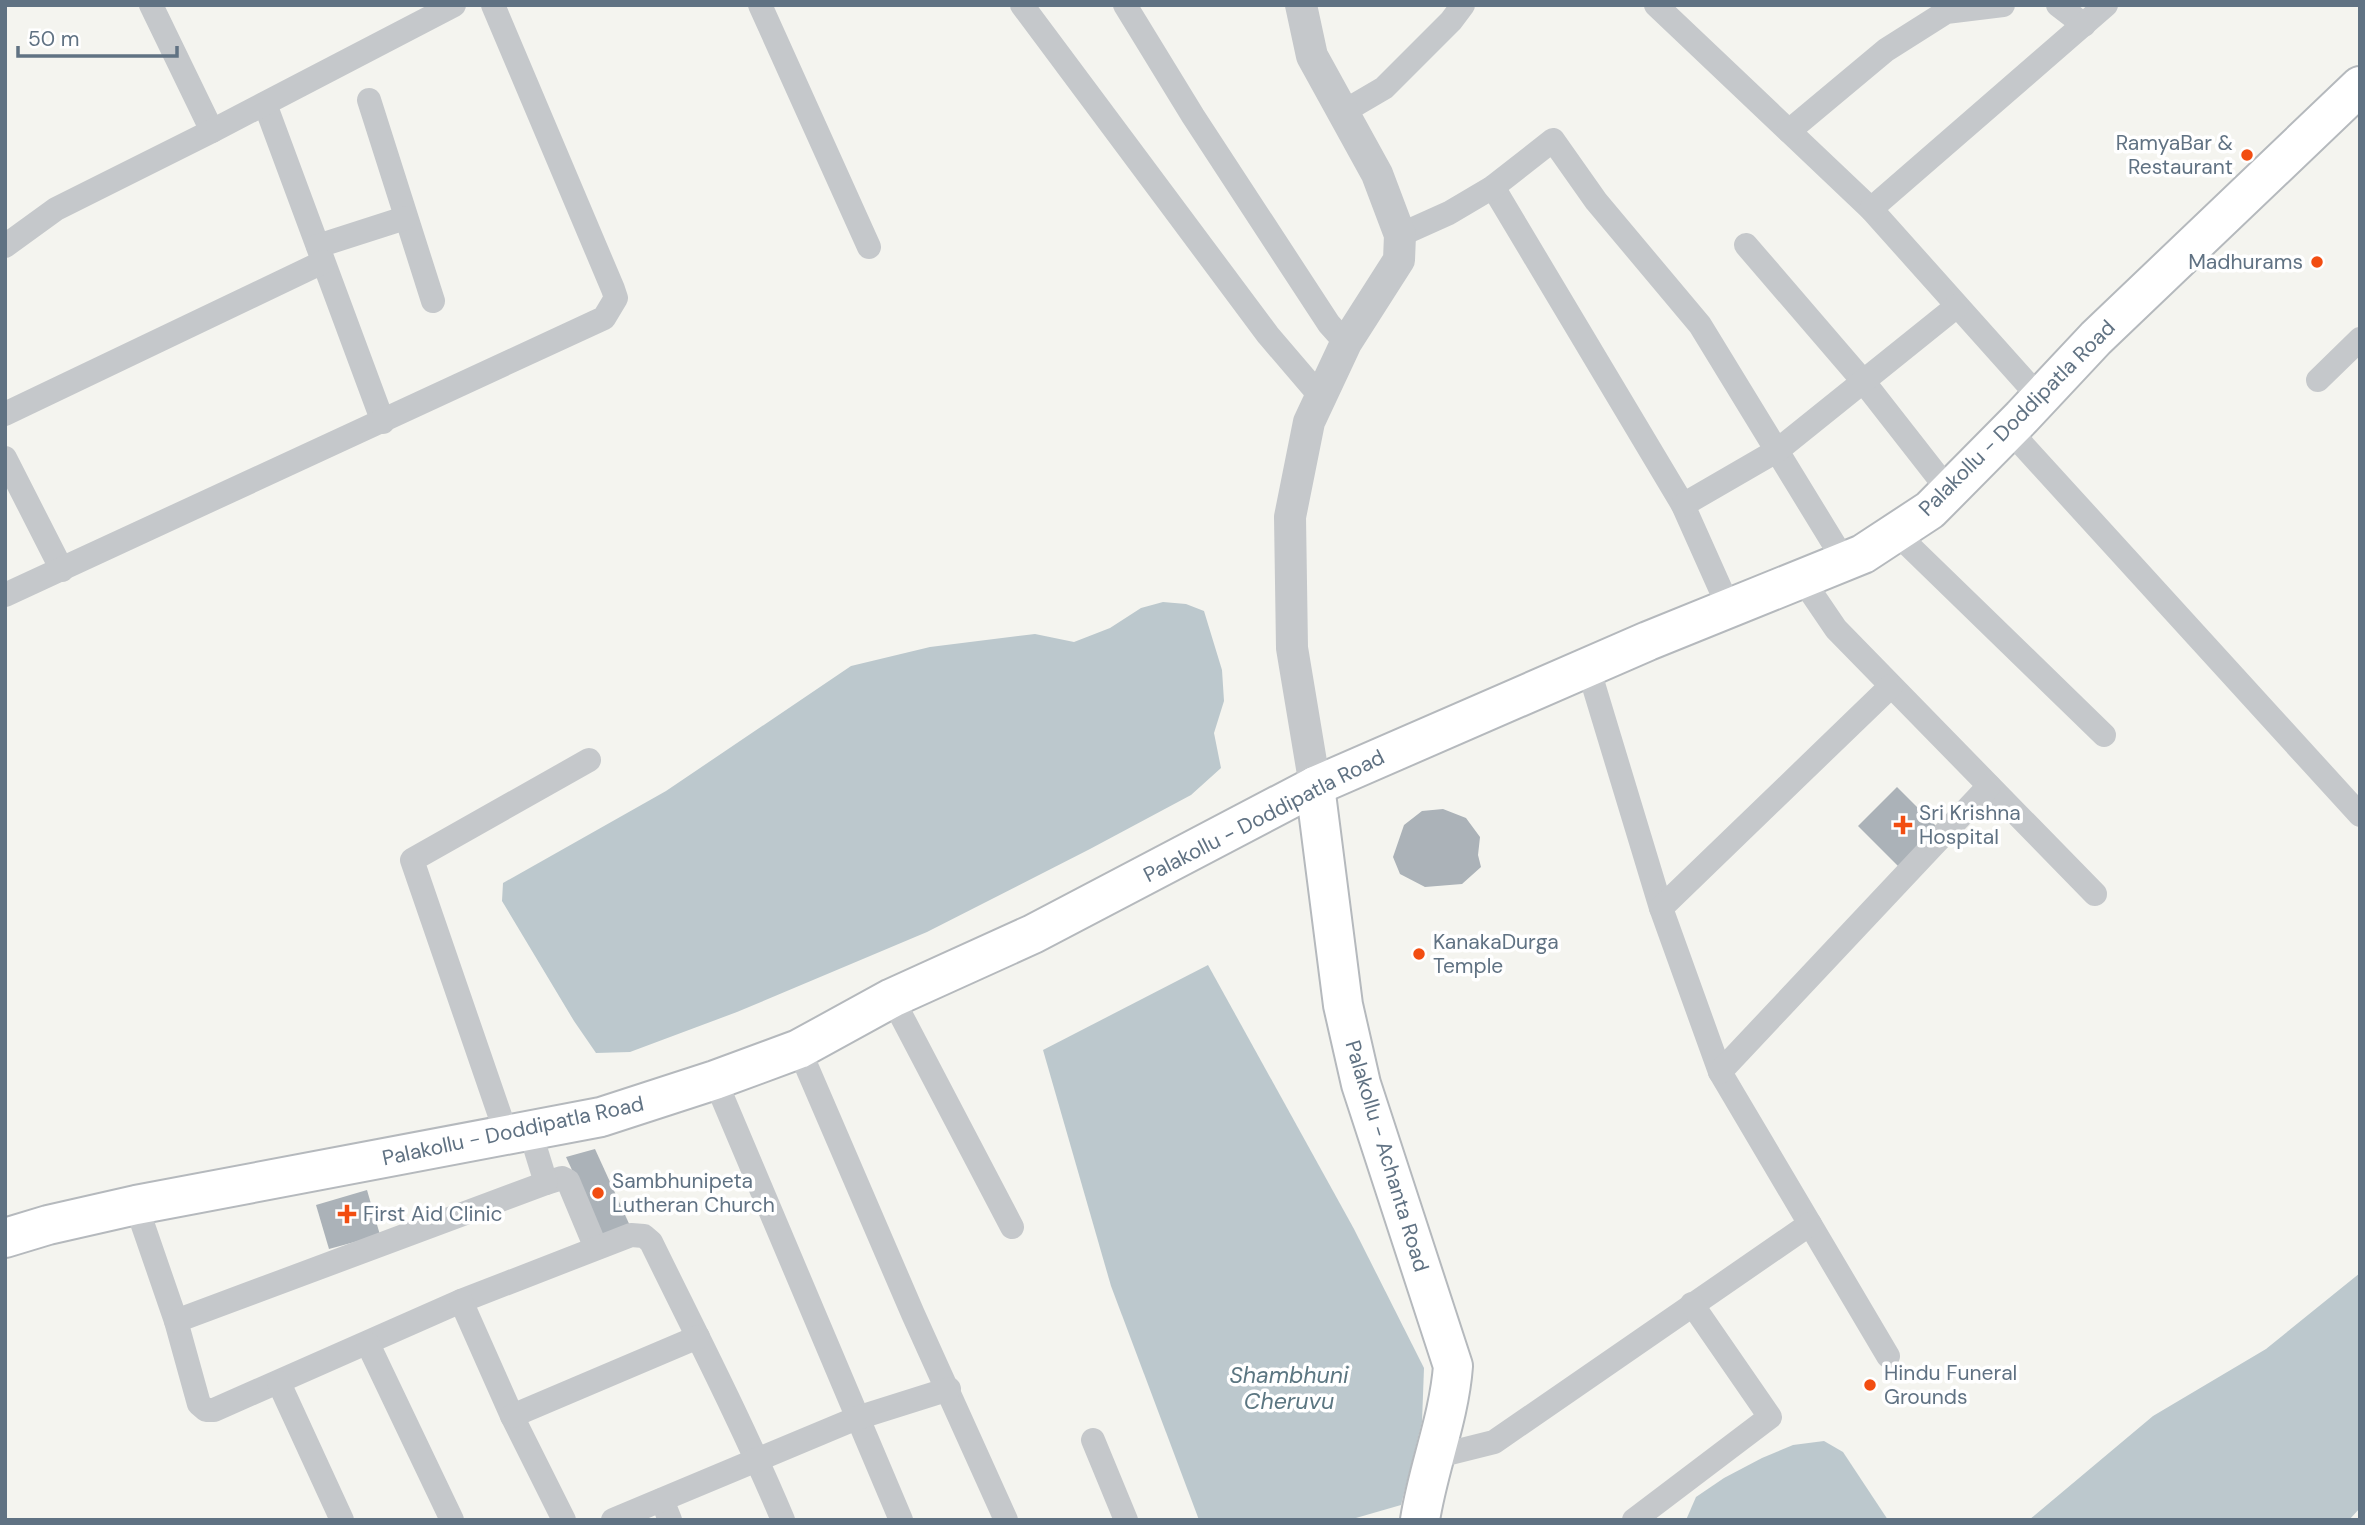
<svg xmlns="http://www.w3.org/2000/svg" width="2365" height="1525" font-family="'DM Sans',sans-serif">
	<style>
		.water { fill: #bcc8cd }
		.building { fill: #abb2b8 }
		.lines { fill: none; stroke-linecap: round; stroke-linejoin: round }
		.primary-casing { stroke: #b5b9bd; stroke-width: 42 }
		.minor { stroke: #c5c8cb; stroke-width: 24 }
		.tertiary { stroke: #c5c8cb; stroke-width: 32 }
		.primary { stroke: #fff; stroke-width: 38 }
		.poi-dot { fill: #f24d11; stroke: #fff; stroke-width: 2.5 }
		.labels { text-anchor: middle; stroke-width: 7; stroke-linejoin: round; paint-order: stroke }
		.poi-label { font-size: 21px; fill: #607283; stroke: #fff; text-anchor: start }
		.street-label { font-size: 21px; fill: #607283; stroke: #fff }
		.water-label { font-size: 23px; font-style: italic; fill: #5b7681; stroke: #fff }
	</style>
	<rect width="100%" height="100%" fill="#f4f4ef"/>
	<!-- water -->
	<g class="water">
		<path d="M1163,602L1186,604L1204,611L1222,670L1224,701L1214,733L1221,768L1191,795L1090,849L927,932L737,1012L630,1052L596,1053L574,1021L502,901L503,883L666,791L851,666L930,647L1035,634L1074,642L1110,628L1141,608Z"/>
		<path d="M1208,965L1354,1229L1424,1368L1422,1422L1401,1505L1349,1520H1199L1111,1286L1043,1050Z"/>
		<path d="M2360,1273V1508L2349,1520H2029L2153,1416L2266,1349Z"/>
		<path d="M1824,1441L1843,1452L1888,1520H1686L1696,1497L1724,1478L1762,1458L1793,1445Z"/>
	</g>
	<!-- building -->
	<g class="building">
		<path d="M1897,787L1940,830L1901,869L1858,826Z"/>
		<path d="M1443,809L1466,818L1480,837L1478,855L1481,867L1462,884L1425,887L1400,874L1393,857L1404,825L1422,811Z"/>
		<path d="M595,1149L631,1228L603,1237L566,1157Z"/>
		<path d="M367,1190L380,1235L329,1249L316,1205Z"/>
	</g>
	<g class="lines">
		<defs>
			<g id="primary">
				<path d="M1315,786L1343,1005L1361,1084L1453,1366C1449,1419 1428,1468 1420,1520"/>
				<path d="M5,1238L48,1225L136,1205L601,1117L715,1080L799,1049L892,998L1033,934L1315,786L1648,641L1863,554L1930,510L2022,417L2096,338L2360,86"/>
			</g>
		</defs>
		<!-- primary casing -->
		<use href="#primary" class="primary-casing"/>
		<!-- minor -->
		<g class="minor">
			<path d="M151,5L212,131"/>
			<path d="M760,5L869,247"/>
			<path d="M1022,5L1268,335L1321,397"/>
			<path d="M1125,5L1193,116L1329,324L1346,343"/>
			<path d="M1656,5L1871,209L2040,398"/>
			<path d="M2058,5L2084,25"/>
			<path d="M369,100L433,301"/>
			<path d="M265,104L383,422"/>
			<path d="M1343,112L1384,88L1451,21L1463,5"/>
			<path d="M1789,131L1886,50L1946,12L2003,5"/>
			<path d="M1493,187L1683,505L1729,608"/>
			<path d="M1871,209L2106,5"/>
			<path d="M1400,235L1449,213L1493,187L1553,140L1596,201L1700,325L1845,562"/>
			<path d="M1746,245L1863,381L1949,491"/>
			<path d="M5,246L56,209L212,131L454,5"/>
			<path d="M318,246L405,218"/>
			<path d="M2318,380L2360,339"/>
			<path d="M5,414L323,262"/>
			<path d="M2009,430L2360,815"/>
			<path d="M5,458L62,570"/>
			<path d="M1683,505L1778,450L1957,306"/>
			<path d="M1896,533L2104,735"/>
			<path d="M1802,579L1836,629L2095,894"/>
			<path d="M5,595L604,318L616,298L613,289L493,5"/>
			<path d="M1588,667L1661,908L1720,1072L1888,1356"/>
			<path d="M1661,908L1891,686"/>
			<path d="M892,998L1012,1227"/>
			<path d="M799,1049L913,1314L1006,1520"/>
			<path d="M1720,1072L1989,786"/>
			<path d="M715,1080L901,1520"/>
			<path d="M507,1136L412,860L589,760"/>
			<path d="M546,1183L562,1178L568,1181L596,1248"/>
			<path d="M136,1205L176,1321L199,1404L206,1410H214L461,1301L631,1235L644,1236L651,1242C696,1334 743,1425 783,1520"/>
			<path d="M461,1301L512,1416L564,1520"/>
			<path d="M176,1321L546,1183L530,1131"/>
			<path d="M368,1344L452,1520"/>
			<path d="M279,1383L342,1520"/>
			<path d="M512,1416L698,1337"/>
			<path d="M1093,1440L1126,1520"/>
			<path d="M1434,1457L1494,1442L1810,1224"/>
			<path d="M662,1500L670,1520"/>
			<path d="M613,1520L857,1418L949,1389"/>
			<path d="M1634,1520L1770,1417L1692,1304"/>
		</g>
		<!-- tertiary -->
		<path class="tertiary" d="M1301,5L1312,56L1377,174L1400,235L1399,260L1346,343L1309,422L1290,517L1292,648L1315,786"/>
		<!-- primary -->
		<use href="#primary" class="primary"/>
	</g>
	<!-- markers -->
	<g class="poi-dot">
		<circle cx="2247" cy="155" r="7"/>
		<circle cx="2317" cy="262" r="7"/>
		<path d="M1899.5 814.5h7v7h7v7h-7v7h-7v-7h-7v-7h7z"/>
		<circle cx="1419" cy="954" r="7"/>
		<circle cx="598" cy="1193" r="7"/>
		<path d="M343.5 1203.5h7v7h7v7h-7v7h-7v-7h-7v-7h7z"/>
		<circle cx="1870" cy="1385" r="7"/>
	</g>
	<g class="labels">
		<!-- poi labels -->
		<g class="poi-label">
			<text x="2233" y="150" text-anchor="end">RamyaBar &amp;<tspan x="2233" dy="24">Restaurant</tspan></text>
			<text x="2303" y="269" text-anchor="end">Madhurams</text>
			<text x="1919" y="820">Sri Krishna<tspan x="1919" dy="24">Hospital</tspan></text>
			<text x="1433" y="949">KanakaDurga<tspan x="1433" dy="24">Temple</tspan></text>
			<text x="612" y="1188">Sambhunipeta<tspan x="612" dy="24">Lutheran Church</tspan></text>
			<text x="363" y="1221">First Aid Clinic</text>
			<text x="1884" y="1380">Hindu Funeral<tspan x="1884" dy="24">Grounds</tspan></text>
		</g>
		<!-- street labels -->
		<g class="street-label">
			<text transform="translate(2017 418) rotate(-45)" y="7">Palakollu - Doddipatla Road</text>
			<text transform="translate(1264 816) rotate(-27)" y="7">Palakollu - Doddipatla Road</text>
			<text transform="translate(513 1131) rotate(-12)" y="7">Palakollu - Doddipatla Road</text>
			<text transform="translate(1387 1156) rotate(73)" y="7">Palakollu - Achanta Road</text>
		</g>
		<!-- water labels -->
		<g class="water-label">
			<text x="1289" y="1383">Shambhuni<tspan x="1289" dy="26">Cheruvu</tspan></text>
		</g>
	</g>
	<!-- border -->
	<rect width="2365" height="1525" fill="none" stroke="#607283" stroke-width="14"/>
	<!-- scale -->
	<path d="M18 46v10h159v-10" fill="none" stroke="#607283" stroke-width="3.5"/>
	<text x="28" y="46" font-size="21" fill="#607283" stroke="#ffffff" stroke-width="5" paint-order="stroke">50 m</text>
</svg>
